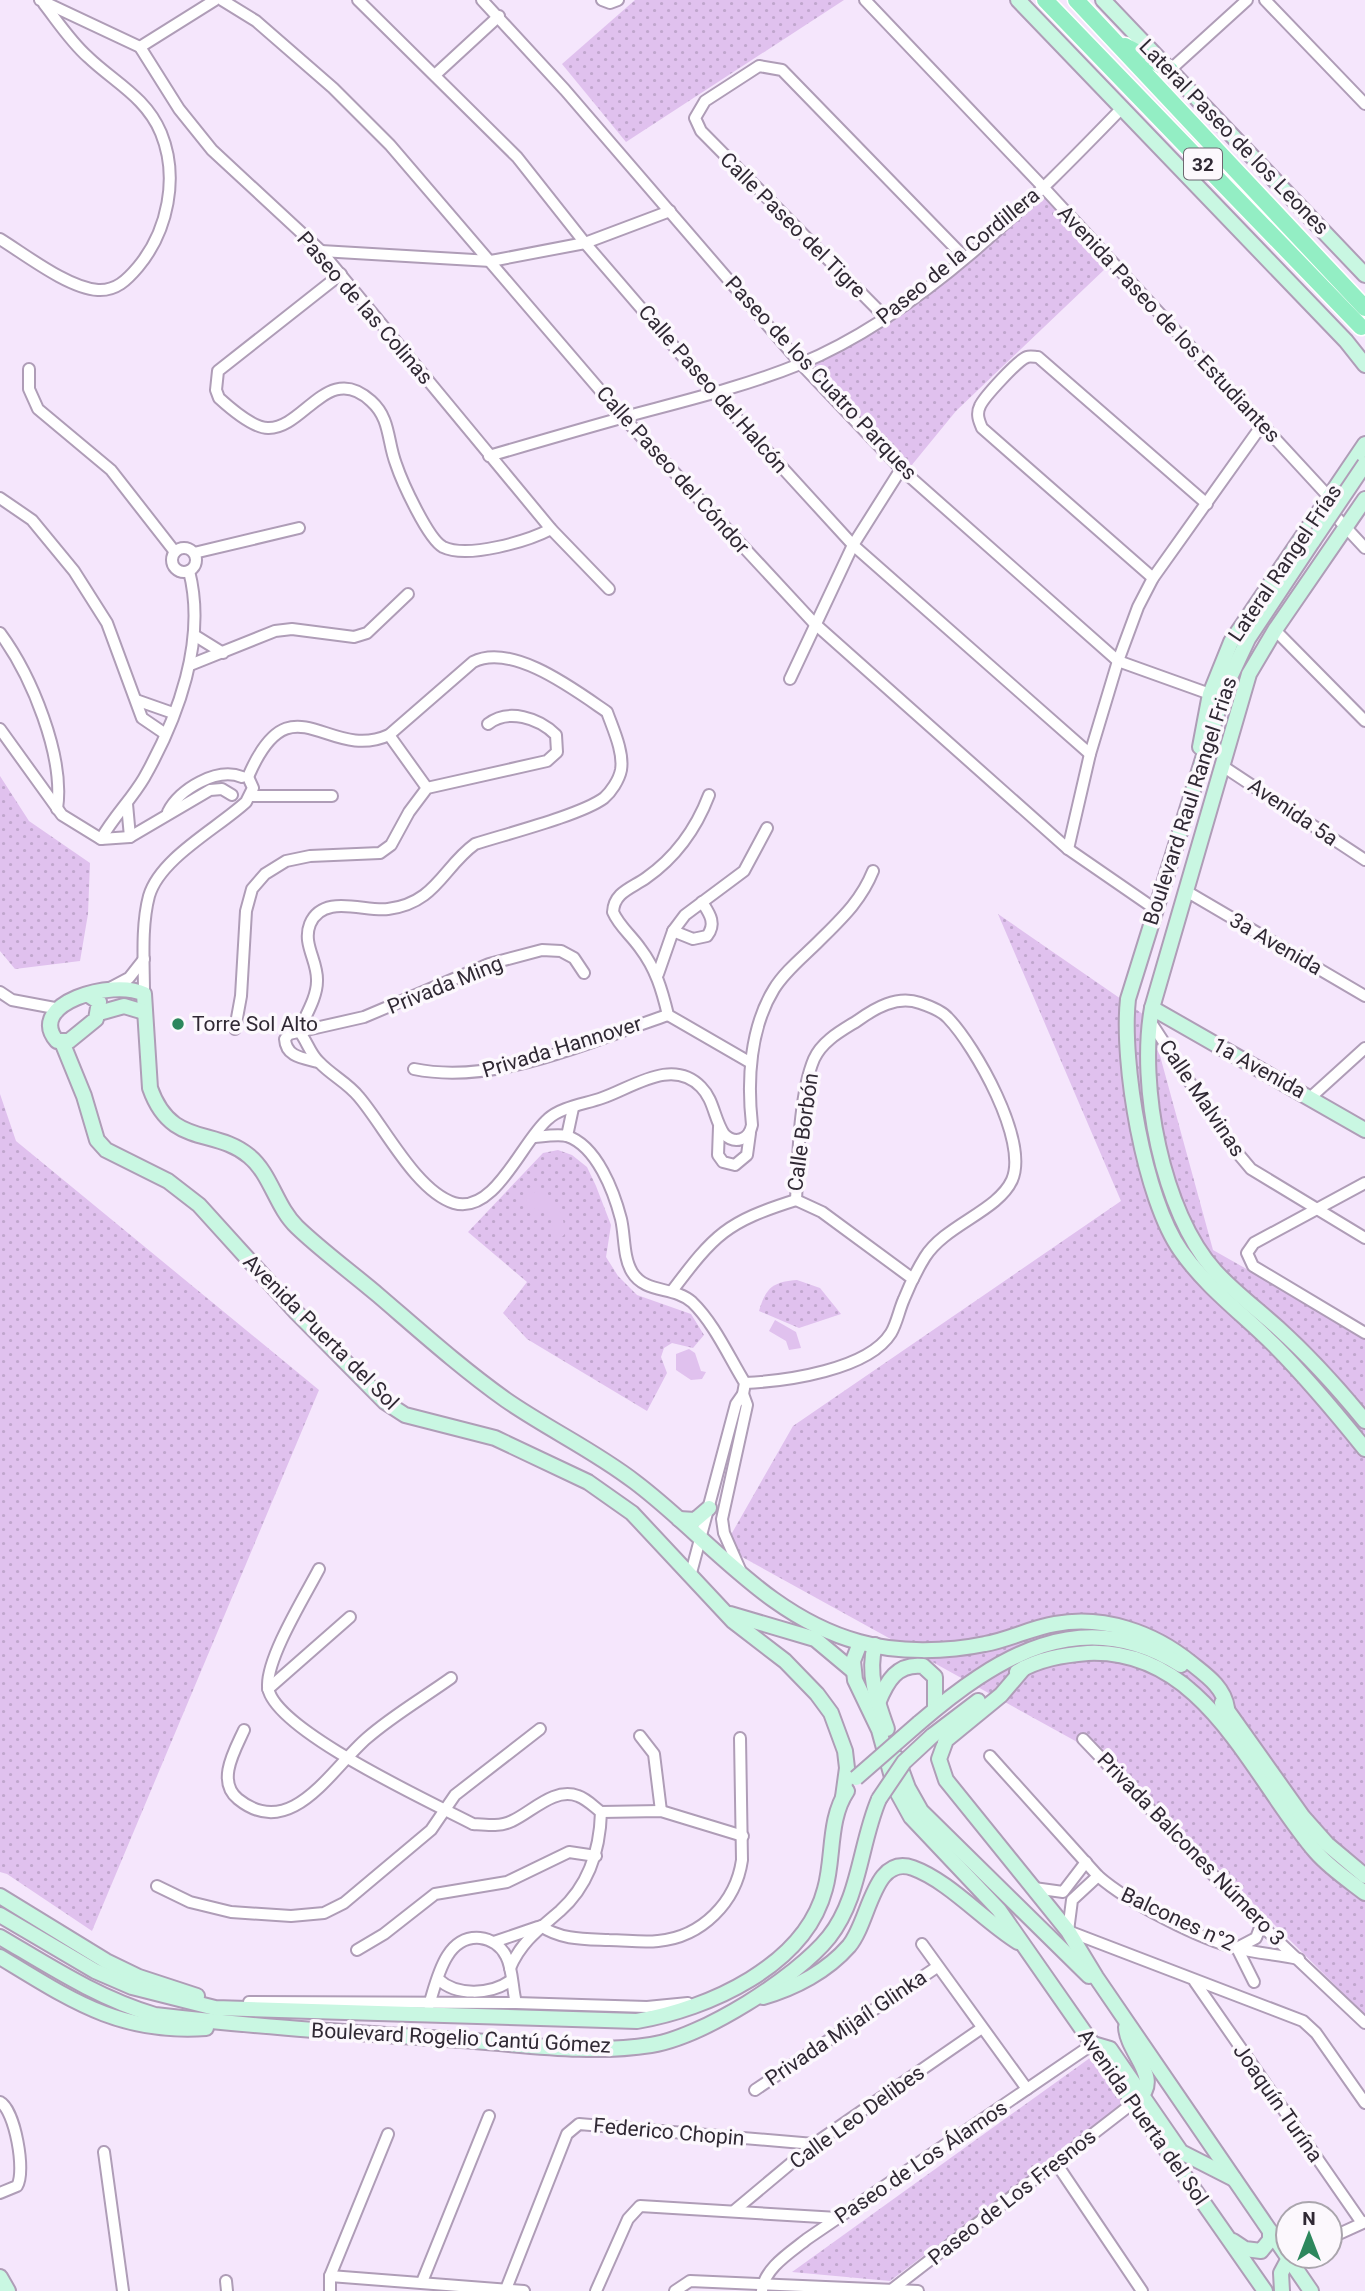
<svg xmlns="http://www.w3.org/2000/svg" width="1365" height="2291" font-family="Roboto,sans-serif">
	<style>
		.grass { fill: url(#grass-dots) }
		.pitch { fill: #e0c1ee }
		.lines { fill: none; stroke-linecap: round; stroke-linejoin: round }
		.street-casing { stroke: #af9db7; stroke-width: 14 }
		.secondary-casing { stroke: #af9db7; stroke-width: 18 }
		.primary-casing { stroke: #fff; stroke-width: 19 }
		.street { stroke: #fff; stroke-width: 10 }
		.secondary { stroke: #c9f7e2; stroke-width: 14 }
		.primary { stroke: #93eec4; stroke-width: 16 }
		.secondary-bridge-casing { stroke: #af9db7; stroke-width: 18; stroke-linecap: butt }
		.secondary-bridge { stroke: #c9f7e2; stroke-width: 14 }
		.poi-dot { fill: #2d875d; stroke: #fcf8fd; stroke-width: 2.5 }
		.labels { text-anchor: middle; stroke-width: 7; stroke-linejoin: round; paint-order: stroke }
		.shield { fill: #fcf8fd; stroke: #6d6770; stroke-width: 2 }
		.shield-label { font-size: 19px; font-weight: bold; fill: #302934 }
		.street-label { font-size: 21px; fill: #302934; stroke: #fcf8fd }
		.poi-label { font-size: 21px; fill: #302934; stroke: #fcf8fd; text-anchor: start }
	</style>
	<defs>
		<pattern id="grass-dots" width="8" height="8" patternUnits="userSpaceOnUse" patternTransform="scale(1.75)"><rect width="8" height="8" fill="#e0c1ee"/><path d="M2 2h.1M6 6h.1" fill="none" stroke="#c0a6cd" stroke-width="1.8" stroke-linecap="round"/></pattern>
	</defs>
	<rect width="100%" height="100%" fill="#f5e6fc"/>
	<!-- grass -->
	<g class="grass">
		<path d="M635,0H844L626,142L562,64Z"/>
		<path d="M1037,199H1047L1107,267L956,411L911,466L861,421L814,367L818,361L893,321L969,261Z"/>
		<path d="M0,776L29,821L90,863L88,914L80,961L15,969L0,951Z"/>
		<path d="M998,914L1150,1019L1213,1250L1365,1336V2015L1108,1759L724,1547L793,1426L1121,1201Z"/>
		<path d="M0,1094L16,1141L319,1390L92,1931L7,1874L0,1872Z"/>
		<path d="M558,1150L572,1155L587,1167L596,1186L611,1225L606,1257L618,1276L637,1295L691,1314L704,1335L693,1348L672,1343L664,1348L661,1357L667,1373L647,1411L527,1339L503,1313L527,1282L468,1232L543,1153Z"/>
		<path d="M797,1280L820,1288L841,1314L799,1328L759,1311C766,1287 773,1282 797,1280Z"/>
		<path d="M1094,2055L1127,2103L890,2281L792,2272Z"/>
	</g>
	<!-- pitch -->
	<g class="pitch">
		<path d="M538,1191C556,1198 566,1216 564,1235L559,1239L551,1236L553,1219L550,1213L527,1207L526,1195Z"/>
		<path d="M775,1320L796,1332L801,1348L789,1350L786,1341L769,1331Z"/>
		<path d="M689,1349L695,1353L701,1371L706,1372L702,1379L691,1380L676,1370V1354Z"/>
	</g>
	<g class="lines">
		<defs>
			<g id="street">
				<path d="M40,0L140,47L179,109L212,150L321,251L551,529L609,589"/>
				<path d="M222,0L256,21L333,88L390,145L623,417L814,623L1068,849L1155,909"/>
				<path d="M358,0L517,157L585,243L714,393L853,545L1090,754"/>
				<path d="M482,0L565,90L801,364L901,469L1118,661L1210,694"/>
				<path d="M602,0L610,3L618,0"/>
				<path d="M865,0L1044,188L1329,497"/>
				<path d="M1265,0L1365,104"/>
				<path d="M140,47L215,0"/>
				<path d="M1170,70L1247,0"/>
				<path d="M436,74L499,16"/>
				<path d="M0,239C26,255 68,288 98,290C116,291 127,280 138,267C168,231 179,177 161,133C146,97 114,82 88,57C71,42 58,22 44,4"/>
				<path d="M321,251L491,261L585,243L670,211"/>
				<path d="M341,274L218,371L216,390L219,398C230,408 253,428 268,428C304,429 328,361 371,401C391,419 387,441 396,464C402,482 428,539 443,547C468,559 528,541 551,529"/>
				<path d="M886,318L701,131L695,118L705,101L759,66L782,70L964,257"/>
				<path d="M29,369V389L38,409L111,470L175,552"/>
				<path d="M489,456C537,442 585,428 632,415C688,400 746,386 800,364C921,314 1032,201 1122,108"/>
				<path d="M0,498L32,520L74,571L107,623L142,718L164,733"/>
				<path d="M1338,519L1365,548"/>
				<circle cx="184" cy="560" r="12"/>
				<path d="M194,553L299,528"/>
				<path d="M1153,578L982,428C979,421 976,414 980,406C984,397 1018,360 1027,357C1030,356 1035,357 1038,357L1207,504"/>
				<path d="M1275,630L1365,721"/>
				<path d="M0,633C31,675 65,756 57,809"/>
				<path d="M194,635L223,653"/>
				<path d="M190,665L275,631L292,629L354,637L367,633L408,594"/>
				<path d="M790,679L853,545L901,469"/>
				<path d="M136,700L173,713"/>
				<path d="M0,729L62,815L101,839L130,837L210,790L222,789L232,795"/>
				<path d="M389,735L427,788"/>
				<path d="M1221,765L1365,860"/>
				<path d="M248,777C291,676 327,763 389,735L473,662C512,642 575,690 607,712C613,729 624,752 621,770C619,780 611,792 604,798C581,815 506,834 475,844C443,867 436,903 388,909C364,912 323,893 310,924C302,944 318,961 317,981C317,998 305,1016 299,1031"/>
				<path d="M709,795C696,829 676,857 646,878C632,888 614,892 613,912C619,926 631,935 640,948C656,969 662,990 668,1015L751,1063"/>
				<path d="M251,796H332"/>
				<path d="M127,804L130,837"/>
				<path d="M168,812C179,789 217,767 242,777"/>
				<path d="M101,839C114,816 131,800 144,778C178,718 207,640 189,571"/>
				<path d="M1068,849L1090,754L1118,661L1138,607L1153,578L1262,425"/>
				<path d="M1186,891L1365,996"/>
				<path d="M673,931L693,939L707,936C717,923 709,913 702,902"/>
				<path d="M658,974L673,931L685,915L744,871L767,828"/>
				<path d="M112,987L129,978L144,959"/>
				<path d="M0,992L12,1000L60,1009"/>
				<path d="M144,994C144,963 141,926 149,896C160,858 218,828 246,802L253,788L248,777"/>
				<path d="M1150,1021L1230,1144L1251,1169L1365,1238"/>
				<path d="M235,1029L241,996L246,911L252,889L265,874L286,861L310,856L380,853L391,845L409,812L427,788L547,761L557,752L556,735C539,718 508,708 488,724"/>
				<path d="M299,1031C307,1041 310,1054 319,1062C331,1075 348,1083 359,1097C384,1126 416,1191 454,1203C495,1215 522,1141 548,1119C561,1107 585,1104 602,1098C632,1088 672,1057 701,1087C714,1100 714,1119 724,1134C735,1145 749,1140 752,1125C747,1080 750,1028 774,989C785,971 803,957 818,942C841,919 861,901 873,871"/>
				<path d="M318,1062C303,1058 286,1057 285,1039L289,1034L364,1017L489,964L542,950L561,951L574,958L584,973"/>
				<path d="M414,1069C497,1086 589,1041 668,1015"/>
				<path d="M1311,1097L1365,1048"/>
				<path d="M719,1127L718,1155L723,1162L735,1165L747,1155L750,1133"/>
				<path d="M567,1136L573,1108"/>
				<path d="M535,1137C545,1136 558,1134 567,1136C597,1146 614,1192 621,1219C625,1236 623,1257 632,1272C645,1294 674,1286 692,1302C714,1323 729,1357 745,1383L743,1394L736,1404L691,1573"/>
				<path d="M1365,1183L1254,1243L1247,1253L1253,1266L1365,1333"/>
				<path d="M796,1200L822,1212L913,1279"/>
				<path d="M672,1291C715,1234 726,1222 796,1200"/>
				<path d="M745,1383C786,1381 868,1370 891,1333C897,1323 899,1310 904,1299C910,1284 917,1270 925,1257C945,1225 998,1211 1012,1180C1029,1141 975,1046 948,1018C942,1011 929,1006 920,1003C897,995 875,1008 857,1021C841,1031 822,1041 814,1059C799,1094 798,1162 796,1200"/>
				<path d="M319,1569C305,1596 267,1657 268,1686C269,1728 435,1804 473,1824C486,1825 500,1827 512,1821C532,1812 554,1787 578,1796C587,1799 594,1807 601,1812"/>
				<path d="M742,1574L724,1533L722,1519L747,1405L743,1394"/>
				<path d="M268,1689L350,1617"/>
				<path d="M244,1730C235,1750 216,1781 238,1799C291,1842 331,1769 367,1738C392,1716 423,1698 451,1678"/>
				<path d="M640,1736L654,1754L661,1811"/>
				<path d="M1083,1739L1261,1925L1365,2023"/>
				<path d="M990,1756L1098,1876C1129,1903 1199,1939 1239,1949C1258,1953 1279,1955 1299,1959"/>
				<path d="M601,1812L661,1811L743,1836"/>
				<path d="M1098,1876L1072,1900L1068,1931L1303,2021L1316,2033L1365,2103"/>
				<path d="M157,1886L190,1902L231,1912L291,1916L324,1913L344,1903L431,1830L455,1795L540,1729"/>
				<path d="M1034,1888L1063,1892L1086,1862"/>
				<path d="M541,1926C561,1940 585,1939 609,1940C625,1940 642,1943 658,1941C702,1937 736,1902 742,1860L740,1738"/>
				<path d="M494,1942L538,1927"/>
				<path d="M922,1944L1027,2089"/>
				<path d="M357,1950L384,1934L435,1894L507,1882L569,1852L596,1856"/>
				<path d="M510,1968C521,1942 539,1929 560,1911C589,1885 600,1849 601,1812"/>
				<path d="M438,1979C456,1996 490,1995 510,1981"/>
				<path d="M1195,1982L1362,2223"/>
				<path d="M1254,1982L1237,1948L1256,1938L1261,1925"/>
				<path d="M249,2002L516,2003L647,2007L688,2003"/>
				<path d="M429,2005C437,1980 445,1935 480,1938C491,1939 501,1946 506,1956C513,1969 512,1988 516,2003"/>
				<path d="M755,2090L937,1967"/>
				<path d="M0,2102C15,2110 26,2172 17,2186L0,2193"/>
				<path d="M104,2152L123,2291"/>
				<path d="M1056,2163L1142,2291"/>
				<path d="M735,2210L814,2144L982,2028"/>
				<path d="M1330,2238L1365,2222"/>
				<path d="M330,2276L524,2291"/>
				<path d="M226,2281L227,2291"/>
				<path d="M422,2282L489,2116"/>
				<path d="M506,2289L567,2134L579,2124L814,2144"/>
				<path d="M330,2291V2276L388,2134"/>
				<path d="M596,2291L628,2219L640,2206L838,2218"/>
				<path d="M675,2291L690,2281L918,2291"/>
				<path d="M762,2291C764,2268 791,2252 807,2239L1093,2044"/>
				<path d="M890,2291L1133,2103"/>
			</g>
			<g id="secondary">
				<path d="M1018,0L1346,341L1365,365"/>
				<path d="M1103,0L1365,275"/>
				<path d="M1365,499L1275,630L1249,674L1152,1008C1138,1084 1162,1213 1215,1271C1234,1292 1257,1309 1278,1328C1310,1357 1338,1388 1365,1421"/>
				<path d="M1313,541L1248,639L1225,688L1128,999C1121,1062 1144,1199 1181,1251C1207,1288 1243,1314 1274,1345C1307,1378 1336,1413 1365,1449"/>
				<path d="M1200,747L1210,694L1231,642L1365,444"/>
				<path d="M87,994L99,1002L96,1019L69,1041H57C25,1004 113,978 144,994L150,1088C171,1148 214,1127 249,1156C271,1174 276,1207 297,1227C322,1251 351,1272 378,1295C420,1331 461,1368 506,1400C548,1429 595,1451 635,1482C708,1537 767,1617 859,1642C897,1653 947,1652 985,1644C1008,1640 1031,1628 1055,1624C1103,1615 1153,1632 1191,1663C1206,1675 1224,1687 1227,1708"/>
				<path d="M1152,1008L1365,1130"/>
				<path d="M99,1013L124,1006L144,1012"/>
				<path d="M62,1042L84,1096L97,1140L106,1150L168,1181L199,1205L296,1312L385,1402L405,1415L495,1438L588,1482L632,1513L733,1621L785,1661L817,1694L831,1713L845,1751L847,1768L843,1797"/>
				<path d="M679,1519L695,1520L709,1508"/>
				<path d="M730,1614L815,1639L852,1670"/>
				<path d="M860,1643L853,1661L855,1680L879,1730L895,1788L911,1817L999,1910L1265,2291"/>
				<path d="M875,1645C867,1674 877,1701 887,1729"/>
				<path d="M1024,1668L1001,1695L946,1740L939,1759L946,1780L1068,1931L1096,1977L1311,2291"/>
				<path d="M1017,1672C1039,1659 1063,1655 1088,1653C1205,1648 1252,1778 1316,1852C1330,1868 1348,1880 1365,1893"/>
				<path d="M878,1703C887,1681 897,1663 923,1666L935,1677V1709"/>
				<path d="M1222,1703L1303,1817L1327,1844L1365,1876"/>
				<path d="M919,1723C996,1657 1082,1602 1181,1665"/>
				<path d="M932,1736L978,1701"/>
				<path d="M897,1758L908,1788L921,1811L1089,1976"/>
				<path d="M0,1896L106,1961L139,1977L197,1996"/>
				<path d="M0,1915L95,1971L132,1987L215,2008L637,2021C708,2009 805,1966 825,1889C834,1858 828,1819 847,1791"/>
				<path d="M0,1937C51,1967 98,1998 155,2015C257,2027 359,2033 461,2040C523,2044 588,2055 651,2045C702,2037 796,1978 829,1937C860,1898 860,1843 879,1799"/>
				<path d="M0,1957C71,2000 119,2034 206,2028"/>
				<path d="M763,1997C795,1988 827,1971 849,1946C870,1921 873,1854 913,1868C949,1881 984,1921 1018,1942"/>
				<path d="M1126,2027C1127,2053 1163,2078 1138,2099"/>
				<path d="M1093,2044L1110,2049L1181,2152L1234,2179"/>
				<path d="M1233,2241L1245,2249L1261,2251L1270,2240V2231"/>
				<path d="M0,2277L8,2291"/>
				<path d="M1282,2291L1281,2273L1289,2258"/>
			</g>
			<g id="primary">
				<path d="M1045,0L1361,327"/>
				<path d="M1076,0L1365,308"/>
				<path d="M1125,46L1170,70"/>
			</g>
		</defs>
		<!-- street casing -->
		<use href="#street" class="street-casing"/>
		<!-- secondary casing -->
		<use href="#secondary" class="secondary-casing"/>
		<!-- primary casing -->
		<use href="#primary" class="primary-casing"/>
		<!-- street -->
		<use href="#street" class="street"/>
		<!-- secondary -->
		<use href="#secondary" class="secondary"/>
		<!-- primary -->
		<use href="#primary" class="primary"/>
		<defs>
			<g id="secondary-bridge">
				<path d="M1313,541L1365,464"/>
				<path d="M856,1778L919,1723"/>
				<path d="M879,1799L904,1762L932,1736"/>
			</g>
		</defs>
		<!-- secondary-bridge casing -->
		<use href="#secondary-bridge" class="secondary-bridge-casing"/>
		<!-- secondary-bridge -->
		<use href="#secondary-bridge" class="secondary-bridge"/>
	</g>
	<!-- markers -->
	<circle class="poi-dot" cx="178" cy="1024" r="7"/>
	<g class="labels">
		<!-- shield labels -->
		<rect class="shield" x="1184" y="148.5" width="38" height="31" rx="5"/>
		<g class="shield-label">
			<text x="1203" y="171">32</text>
		</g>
		<!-- street labels -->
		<g class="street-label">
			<text transform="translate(1234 137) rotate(46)" y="7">Lateral Paseo de los Leones</text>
			<text transform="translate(793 225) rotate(45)" y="7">Calle Paseo del Tigre</text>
			<text transform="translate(958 256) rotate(-39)" y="7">Paseo de la Cordillera</text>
			<text transform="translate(365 308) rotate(49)" y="7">Paseo de las Colinas</text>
			<text transform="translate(1169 324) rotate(47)" y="7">Avenida Paseo de los Estudiantes</text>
			<text transform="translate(821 378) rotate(47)" y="7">Paseo de los Cuatro Parques</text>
			<text transform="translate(713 389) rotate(49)" y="7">Calle Paseo del Halcón</text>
			<text transform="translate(673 470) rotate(48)" y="7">Calle Paseo del Cóndor</text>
			<text transform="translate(1285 563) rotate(-56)" y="7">Lateral Rangel Frías</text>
			<text transform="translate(1190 801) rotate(-72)" y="7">Boulevard Raul Rangel Frias</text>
			<text transform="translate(1293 812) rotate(34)" y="7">Avenida 5a</text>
			<text transform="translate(1276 944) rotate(30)" y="7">3a Avenida</text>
			<text transform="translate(445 985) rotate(-22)" y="7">Privada Ming</text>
			<text transform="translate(562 1047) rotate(-17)" y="7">Privada Hannover</text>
			<text transform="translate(1259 1068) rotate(29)" y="7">1a Avenida</text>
			<text transform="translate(1202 1098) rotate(56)" y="7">Calle Malvinas</text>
			<text transform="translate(803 1132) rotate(-82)" y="7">Calle Borbón</text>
			<text transform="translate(321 1332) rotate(45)" y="7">Avenida Puerta del Sol</text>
			<text transform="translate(1191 1849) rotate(46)" y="7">Privada Balcones Número 3</text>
			<text transform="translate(1178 1919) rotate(25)" y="7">Balcones n°2</text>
			<text transform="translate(846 2028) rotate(-34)" y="7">Privada Mijaíl Glinka</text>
			<text transform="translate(461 2038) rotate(3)" y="7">Boulevard Rogelio Cantú Gómez</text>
			<text transform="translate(1278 2103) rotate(55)" y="7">Joaquín Turína</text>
			<text transform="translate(857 2117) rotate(-36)" y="7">Calle Leo Delibes</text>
			<text transform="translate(1143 2117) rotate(55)" y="7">Avenida Puerta del Sol</text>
			<text transform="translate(669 2132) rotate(5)" y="7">Federico Chopin</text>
			<text transform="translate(921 2162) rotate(-34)" y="7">Paseo de Los Álamos</text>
			<text transform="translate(1012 2197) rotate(-38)" y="7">Paseo de Los Fresnos</text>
		</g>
		<!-- poi labels -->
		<g class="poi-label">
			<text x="192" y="1031">Torre Sol Alto</text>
		</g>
	</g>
	<!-- north arrow -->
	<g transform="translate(1309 2235)"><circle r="33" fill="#fcf8fd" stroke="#aaa5ad" stroke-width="2"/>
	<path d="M0-5L12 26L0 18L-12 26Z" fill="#2d875d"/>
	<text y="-10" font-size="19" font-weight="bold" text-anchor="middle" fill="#302934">N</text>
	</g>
</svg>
